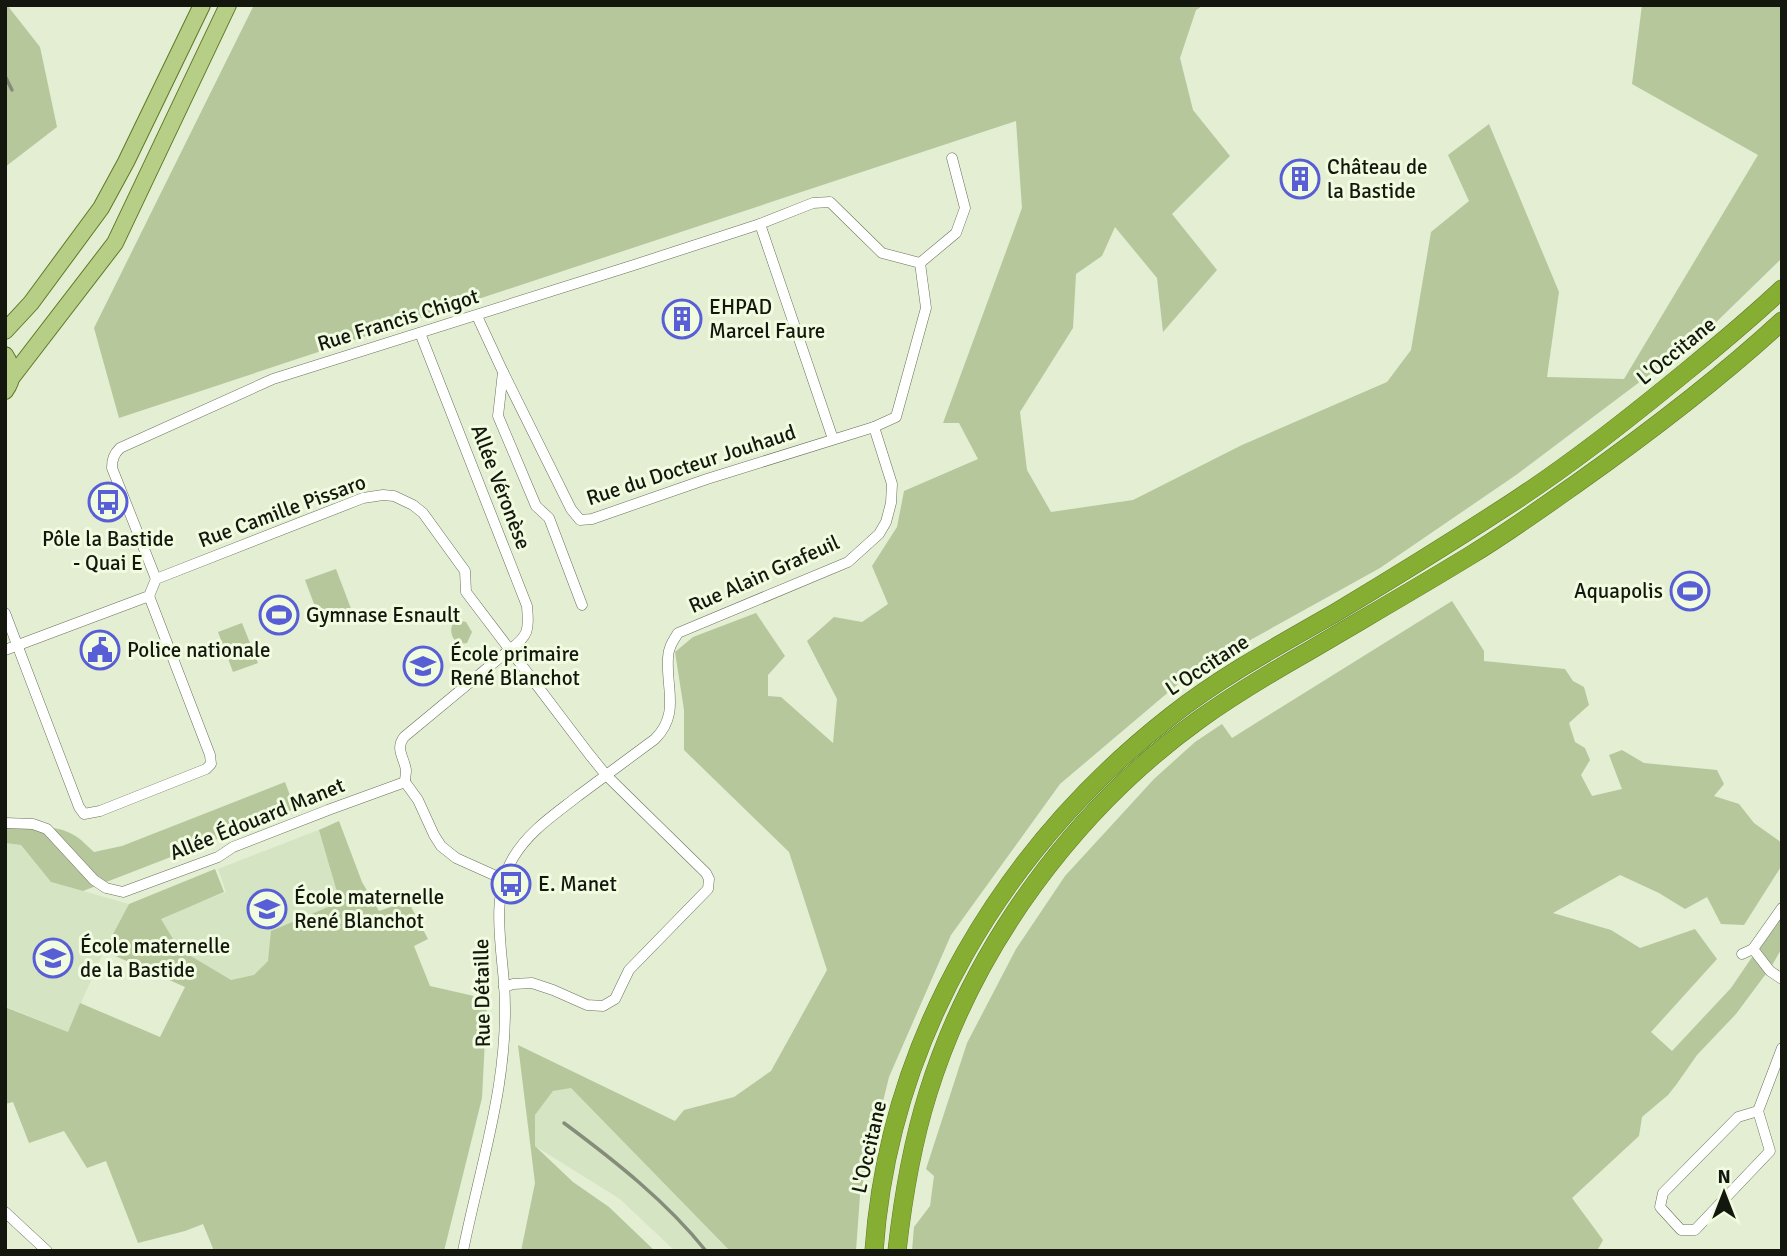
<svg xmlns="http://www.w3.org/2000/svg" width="1787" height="1256" font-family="Signika,sans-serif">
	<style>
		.built { fill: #d5e4c2 }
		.green { fill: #b6c79c }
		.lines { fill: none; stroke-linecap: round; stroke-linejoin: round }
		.street-casing { stroke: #68725b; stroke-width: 11 }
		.primary-casing { stroke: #5e7926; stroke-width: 18 }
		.highway-casing { stroke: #5e7926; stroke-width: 19 }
		.street { stroke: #fff; stroke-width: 10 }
		.primary { stroke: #b6ce85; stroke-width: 16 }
		.highway { stroke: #86ae33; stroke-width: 18 }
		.rail { stroke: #858d7a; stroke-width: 3.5 }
		.labels { text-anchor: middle; stroke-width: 6; stroke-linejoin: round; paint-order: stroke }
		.poi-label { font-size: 21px; fill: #13170e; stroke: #f0fbe0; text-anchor: start }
		.street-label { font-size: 21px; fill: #13170e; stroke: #f0fbe0 }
	</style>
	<rect width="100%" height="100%" fill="#e3eed3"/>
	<!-- built -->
	<g class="built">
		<path d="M321,829L362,938L233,991L141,926L226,892L218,869Z"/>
		<path d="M5,843L21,845L51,882L129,904L104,951L68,1032L5,1006Z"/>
		<path d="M571,1088L730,1251H675L620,1199L535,1146V1115L553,1091Z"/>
	</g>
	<!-- green -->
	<g class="green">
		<path d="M5,5H7L40,47L57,127L5,167Z"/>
		<path d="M254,5H1204L1196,10L1180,58L1193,110L1230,156L1172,214L1217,270L1163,332L1157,278L1115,227L1102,256L1076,274L1073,328L1020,412L1027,470L1051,512L1133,500L1242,445L1387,382L1411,350L1431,232L1469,201L1448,155L1489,124L1559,292L1547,377L1624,379L1758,155L1632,84L1642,5H1782V258L1706,332L1516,475L1380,568L1191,673L1060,784L951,935L889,1077L860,1195L856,1251H730L571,1088L553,1091L535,1115V1146L573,1182L609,1207L655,1251H521L535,1183L518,1045L675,1121L684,1110L734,1097L771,1071L827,970L789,852L684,750V710L675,652L693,637L756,613L785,656L768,675V696L781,697L833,743L837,699L807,641L834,617L862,622L888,604L872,566L897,527L904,491L978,459L959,423H943L1022,208L1016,121L119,418L94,328Z"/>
		<path d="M336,569L353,614L322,625L305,580Z"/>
		<path d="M1452,601L1484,651V661L1565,669L1573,681L1584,687L1589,705L1569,723L1575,742L1585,748L1590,760L1581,775L1592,796L1622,789L1609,755L1622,750L1644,763L1717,770L1724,784L1714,796L1739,804L1754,823L1782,843V865L1744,925L1721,924L1707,897L1685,909L1659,893L1620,875L1553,913L1611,930L1640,948L1695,929L1717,959L1651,1032L1672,1051L1731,988L1782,913V948L1771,967L1736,1014L1697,1055L1676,1085L1668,1095L1642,1117L1639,1136L1572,1198L1603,1240L1597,1251H912L914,1227L930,1206L934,1176L926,1169L967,1043L1016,949L1065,876L1154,779L1195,742L1222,724L1232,738Z"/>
		<path d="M458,620L466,622L472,632L467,643C454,646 448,633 453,623Z"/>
		<path d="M242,623L258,663L233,672L218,632Z"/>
		<path d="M285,782L295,809L83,891L51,882L21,845L5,843V828C27,827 58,823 77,837C83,841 88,847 94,852L122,846Z"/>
		<path d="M339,821L362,882L379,911L408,901L428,939L414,946L430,986L487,999L482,1098L444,1251H214L203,1224L185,1231L138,1243L106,1161L87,1168L64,1131L29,1143L13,1102L5,1104V1007L68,1032L80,1003L160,1037L185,987L104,951L129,904L215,869L224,892L161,919L179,949L231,980L254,975L268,961L271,931L340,902L319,830Z"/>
	</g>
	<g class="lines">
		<defs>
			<g id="street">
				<path d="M760,224L833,439"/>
				<path d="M477,316L503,372L571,509L580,520L592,519L707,479L874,427L896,417L926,308L920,263"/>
				<path d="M503,372L498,416L536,506L549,518L582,605"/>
				<path d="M156,579L112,468C112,459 114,454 120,448L273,379L634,265L760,224L813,203L830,202L882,253L920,263L956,233L965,208L952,158"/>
				<path d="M5,613L79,807L84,814L100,811L206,769L211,764L210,755L149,596"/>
				<path d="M5,650L149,596L156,579L363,498L383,495L394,496L413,505L423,513L465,571L466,592L589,754L606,775L706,873L709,879L708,889L629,970L615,999L603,1006L587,1005L553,990L532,983L513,984L504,987"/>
				<path d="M405,782C405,778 406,774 406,770C404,757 395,749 404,737L509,650C529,636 529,630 527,606L420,333"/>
				<path d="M5,823L33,824L47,829L94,880L106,888L123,892L218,857L233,847L328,810L405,782L418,800L434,835L441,846L456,858L505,880"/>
				<path d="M1753,949L1770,971L1782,979"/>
				<path d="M1742,954L1753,949L1782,908"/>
				<path d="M1758,1111L1770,1151L1695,1230H1681L1660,1207L1663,1193L1738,1117Z"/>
				<path d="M1758,1111L1782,1048"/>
				<path d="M5,1212L47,1251"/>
				<path d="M463,1251C481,1162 511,1076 504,983C501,943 491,895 513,858C529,831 554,815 578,796C604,777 629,758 655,739C680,714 666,689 668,658C668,648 673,641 678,633L848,562L879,534L886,522L891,503L892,484L874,427"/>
			</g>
			<g id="primary">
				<path d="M5,331L31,303L101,208L126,162L202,5"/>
				<path d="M5,355C13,367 14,379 5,391"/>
				<path d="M12,377L115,243L228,5"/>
			</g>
			<g id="highway">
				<path d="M874,1251C889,1037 1004,847 1171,716C1222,676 1279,645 1335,613C1390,580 1445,546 1499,511C1565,469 1627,420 1688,370C1720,344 1752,317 1782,289"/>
				<path d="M897,1251C903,1197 912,1144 928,1093C974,945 1075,809 1200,719C1235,694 1272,672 1309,651C1363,619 1417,588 1471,555C1507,533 1542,508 1576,484C1648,433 1718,380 1782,321"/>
			</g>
		</defs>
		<!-- street casing -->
		<use href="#street" class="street-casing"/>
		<!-- primary casing -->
		<use href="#primary" class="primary-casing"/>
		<!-- highway casing -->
		<use href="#highway" class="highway-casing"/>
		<!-- street -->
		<use href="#street" class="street"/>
		<!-- primary -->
		<use href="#primary" class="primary"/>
		<!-- highway -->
		<use href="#highway" class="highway"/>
		<!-- rail -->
		<g class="rail">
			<path d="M5,76L12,90"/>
			<path d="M564,1123C615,1161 666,1201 706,1251"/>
		</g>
	</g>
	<!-- icons -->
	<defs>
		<symbol id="building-ring" viewBox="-11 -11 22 22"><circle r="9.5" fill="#f0fbe0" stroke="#585fd6" stroke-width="1.5"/><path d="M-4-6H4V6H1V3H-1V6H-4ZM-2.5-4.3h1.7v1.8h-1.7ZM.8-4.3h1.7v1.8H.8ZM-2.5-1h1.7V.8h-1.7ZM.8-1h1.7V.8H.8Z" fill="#585fd6"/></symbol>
		<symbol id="bus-ring" viewBox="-11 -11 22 22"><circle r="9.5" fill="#f0fbe0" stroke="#585fd6" stroke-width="1.5"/><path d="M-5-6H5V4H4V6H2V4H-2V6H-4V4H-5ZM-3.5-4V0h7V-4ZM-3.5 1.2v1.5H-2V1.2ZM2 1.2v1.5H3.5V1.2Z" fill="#585fd6"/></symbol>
		<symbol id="stadium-ring" viewBox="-11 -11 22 22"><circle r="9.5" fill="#f0fbe0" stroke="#585fd6" stroke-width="1.5"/><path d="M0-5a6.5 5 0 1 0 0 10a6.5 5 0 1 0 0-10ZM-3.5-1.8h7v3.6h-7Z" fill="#585fd6"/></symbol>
		<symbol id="civic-ring" viewBox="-11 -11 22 22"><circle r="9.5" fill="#f0fbe0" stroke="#585fd6" stroke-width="1.5"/><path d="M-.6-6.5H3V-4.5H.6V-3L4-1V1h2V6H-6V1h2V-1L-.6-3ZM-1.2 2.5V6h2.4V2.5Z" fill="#585fd6"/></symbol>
		<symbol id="school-ring" viewBox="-11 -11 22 22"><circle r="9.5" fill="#f0fbe0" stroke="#585fd6" stroke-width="1.5"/><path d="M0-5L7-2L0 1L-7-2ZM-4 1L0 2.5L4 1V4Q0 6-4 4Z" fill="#585fd6"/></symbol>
	</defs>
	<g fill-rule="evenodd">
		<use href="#building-ring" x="1278" y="157" width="44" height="44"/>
		<use href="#building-ring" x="660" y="297" width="44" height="44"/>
		<use href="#bus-ring" x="86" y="480" width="44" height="44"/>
		<use href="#stadium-ring" x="1668" y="569" width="44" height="44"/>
		<use href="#stadium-ring" x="257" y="593" width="44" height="44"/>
		<use href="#civic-ring" x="78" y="628" width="44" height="44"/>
		<use href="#school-ring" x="401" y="644" width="44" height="44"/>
		<use href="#bus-ring" x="489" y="862" width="44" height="44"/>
		<use href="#school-ring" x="245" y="887" width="44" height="44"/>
		<use href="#school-ring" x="31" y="936" width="44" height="44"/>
	</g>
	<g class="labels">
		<!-- poi labels -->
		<g class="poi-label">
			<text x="1327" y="174">Château de<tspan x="1327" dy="24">la Bastide</tspan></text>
			<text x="709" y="314">EHPAD<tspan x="709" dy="24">Marcel Faure</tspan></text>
			<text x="108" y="546" text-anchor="middle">Pôle la Bastide<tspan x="108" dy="24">- Quai E</tspan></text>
			<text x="1663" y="598" text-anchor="end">Aquapolis</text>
			<text x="306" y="622">Gymnase Esnault</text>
			<text x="127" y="657">Police nationale</text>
			<text x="450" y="661">École primaire<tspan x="450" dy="24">René Blanchot</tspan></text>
			<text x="538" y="891">E. Manet</text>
			<text x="294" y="904">École maternelle<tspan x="294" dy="24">René Blanchot</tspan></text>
			<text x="80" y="953">École maternelle<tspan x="80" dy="24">de la Bastide</tspan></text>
		</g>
		<!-- street labels -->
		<g class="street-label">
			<text transform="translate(398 320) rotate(-17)" y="7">Rue Francis Chigot</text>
			<text transform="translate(1676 351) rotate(-39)" y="7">L'Occitane</text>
			<text transform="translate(691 465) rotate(-18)" y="7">Rue du Docteur Jouhaud</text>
			<text transform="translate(501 487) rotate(69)" y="7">Allée Véronèse</text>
			<text transform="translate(282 511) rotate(-20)" y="7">Rue Camille Pissaro</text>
			<text transform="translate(764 574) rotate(-24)" y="7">Rue Alain Grafeuil</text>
			<text transform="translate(1207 665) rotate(-33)" y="7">L'Occitane</text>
			<text transform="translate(257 819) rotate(-22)" y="7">Allée Édouard Manet</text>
			<text transform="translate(482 993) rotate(-91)" y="7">Rue Détaille</text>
			<text transform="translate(869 1147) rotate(-77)" y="7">L'Occitane</text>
		</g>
	</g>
	<!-- border -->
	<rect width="1787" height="1256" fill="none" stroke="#13170e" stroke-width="14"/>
	<!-- north arrow -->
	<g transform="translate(1724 1193)" stroke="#f0fbe0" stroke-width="5" paint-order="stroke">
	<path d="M0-5L12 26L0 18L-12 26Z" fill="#13170e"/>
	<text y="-10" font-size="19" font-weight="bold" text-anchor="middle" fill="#13170e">N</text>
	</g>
</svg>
